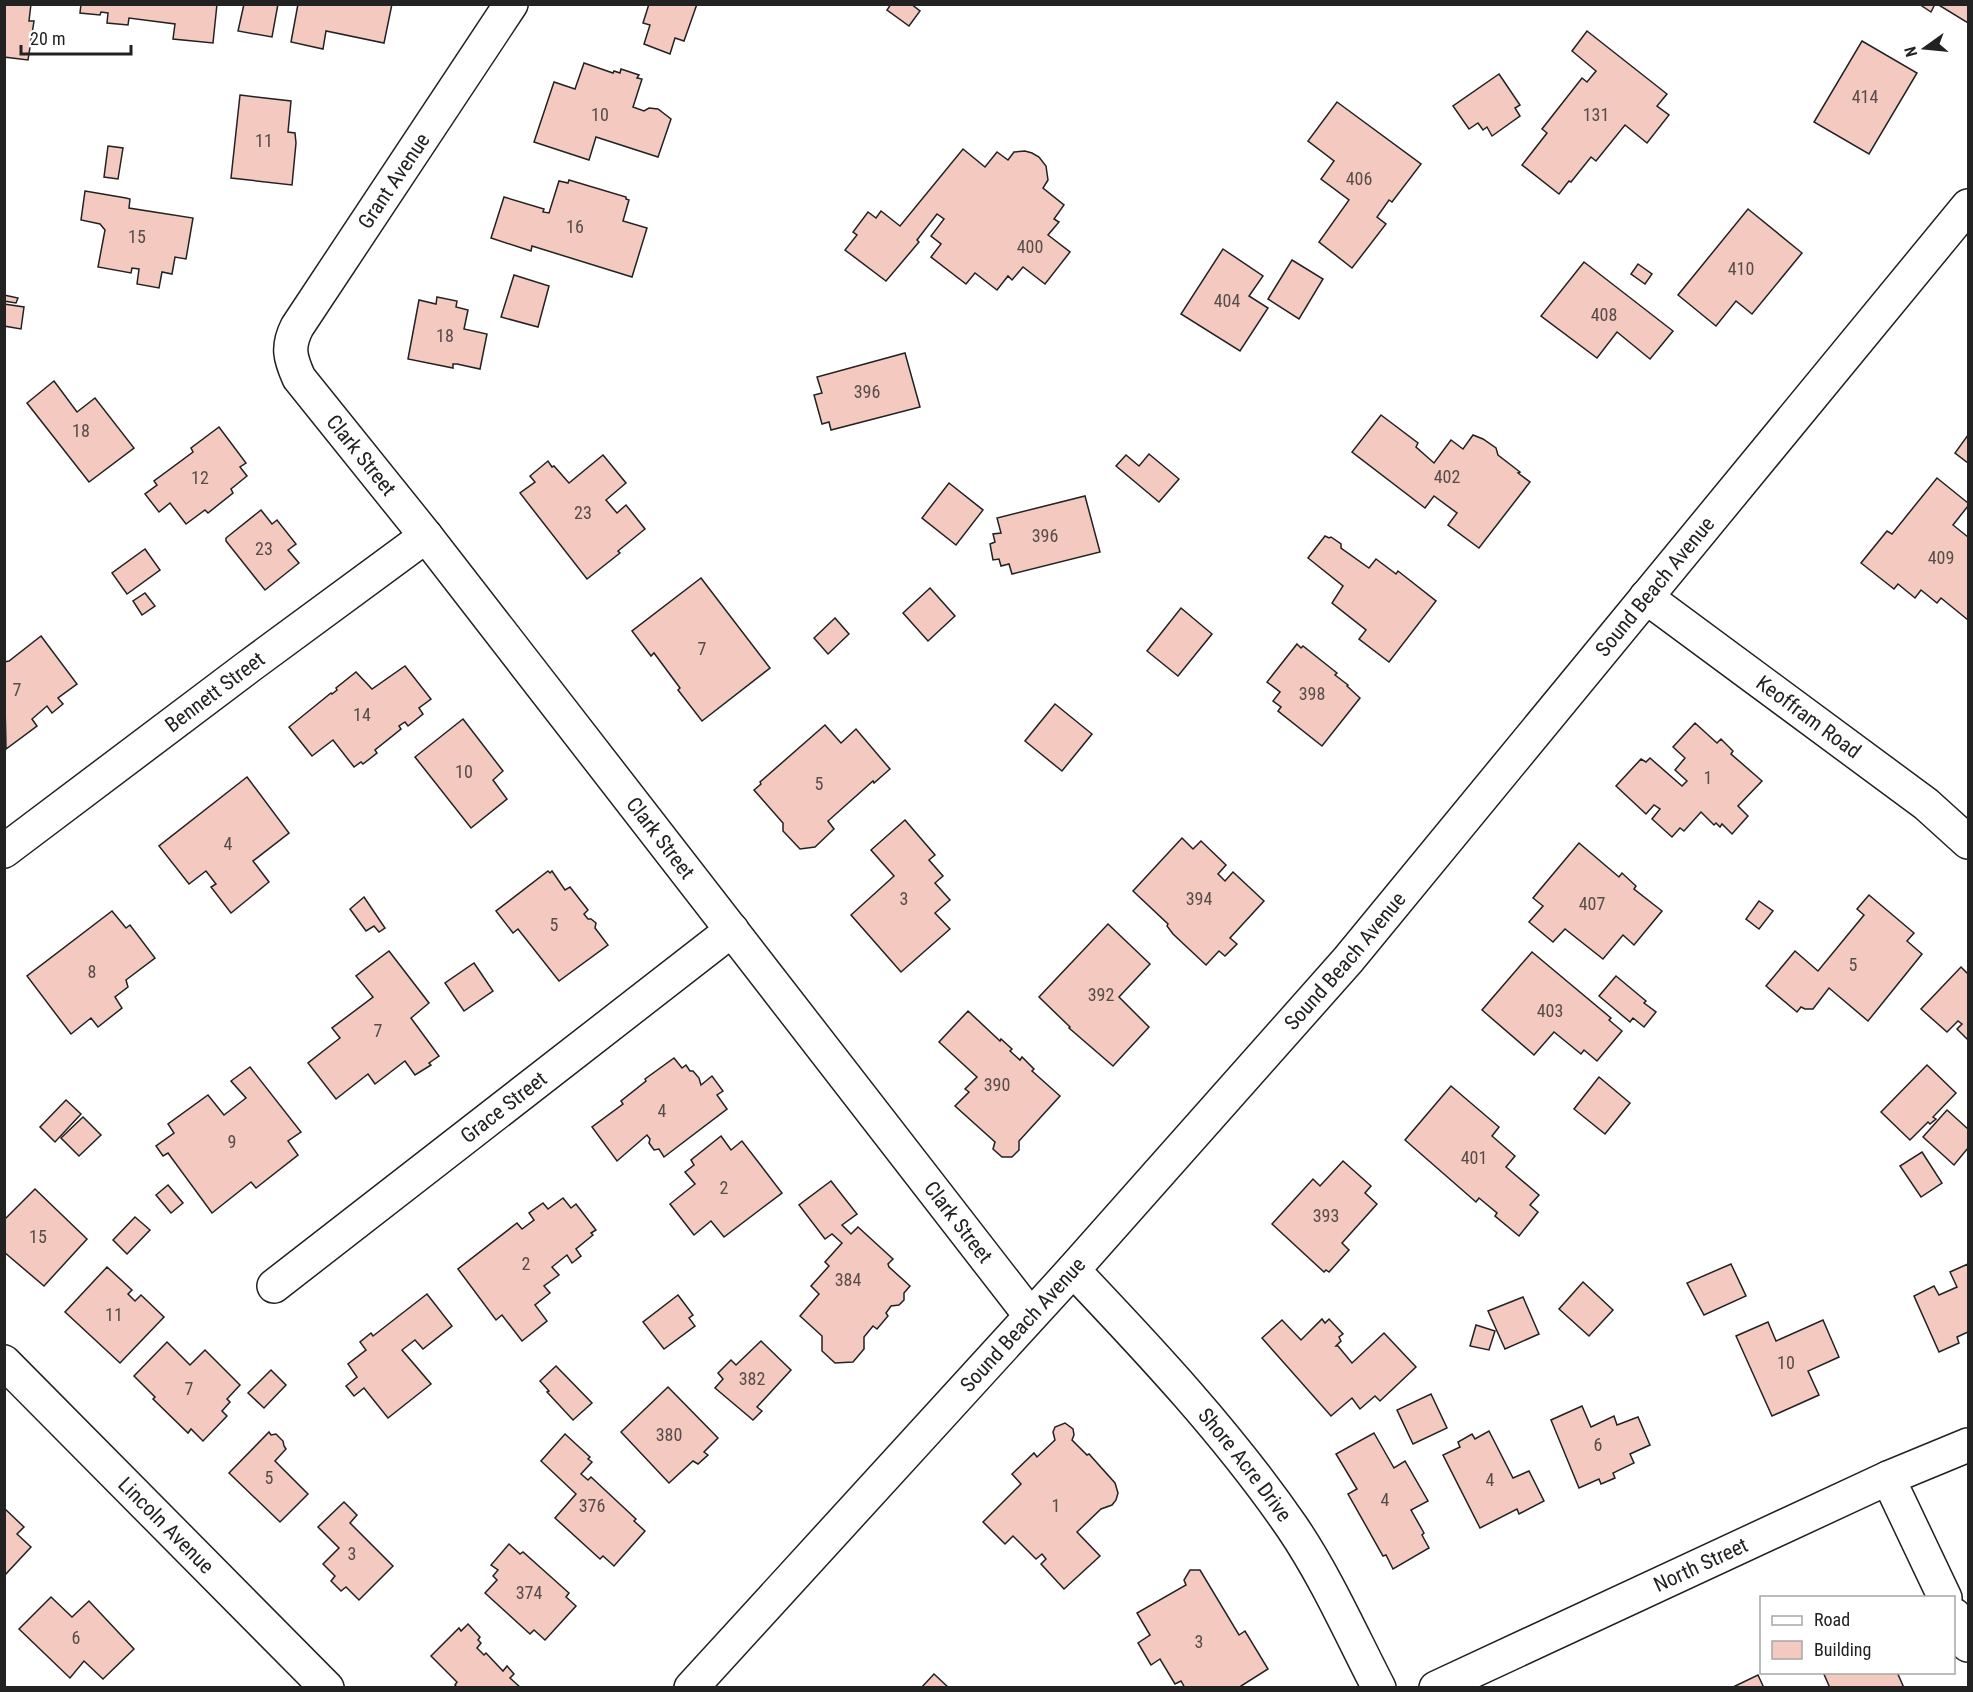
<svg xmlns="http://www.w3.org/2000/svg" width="1973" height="1692" font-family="'Roboto Condensed',sans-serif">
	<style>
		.building { fill: #f3c9c0; stroke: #222; stroke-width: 1.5 }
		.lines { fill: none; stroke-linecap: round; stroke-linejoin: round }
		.minor-casing { stroke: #222; stroke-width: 36 }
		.minor { stroke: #fff; stroke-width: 33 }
		.labels { text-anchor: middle; stroke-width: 4.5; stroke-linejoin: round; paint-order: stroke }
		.number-label { font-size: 18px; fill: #564c4a }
		.street-label { font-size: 21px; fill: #222; stroke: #fff }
	</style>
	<rect width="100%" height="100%" fill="#fff"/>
	<!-- building -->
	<g class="building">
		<path d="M4,4H31L29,21H34L28,60L4,57Z"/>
		<path d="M81,4H217L213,43L173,39L175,24L129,18L128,25L107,23L108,13L101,12L100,15L80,13Z"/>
		<path d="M244,4H278L272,37L238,31Z"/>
		<path d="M298,4H392L384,43L326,31L323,49L291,42Z"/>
		<path d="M649,4H697L684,41L675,38L670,54L644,44L650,25L643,23Z"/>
		<path d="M891,4H911L920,11L909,26L887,10Z"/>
		<path d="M1919,4H1935L1931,12Z"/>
		<path d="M1937,4H1968V23Z"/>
		<path d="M1587,31L1667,94L1657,106L1669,115L1647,143L1625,125L1596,161L1591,157L1571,182L1569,181L1559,194L1522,165L1547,133L1542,129L1582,78L1587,82L1596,71L1572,51Z"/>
		<path d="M1862,41L1917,73L1869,154L1814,122Z"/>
		<path d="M584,63L613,73L614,71L620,73L621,69L639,75L637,78L642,79L633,107L644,111L649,108L658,109L671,119L658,157L596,137L589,160L534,142L554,82L575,89Z"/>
		<path d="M1499,74L1520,105L1515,108L1520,116L1492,136L1487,127L1483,130L1478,123L1469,129L1453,106Z"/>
		<path d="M240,95L291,101L288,132L295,133L296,143L292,185L231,178Z"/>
		<path d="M1337,102L1421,164L1392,202L1389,200L1377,217L1386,224L1352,268L1319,242L1349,200L1321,179L1334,161L1308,141Z"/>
		<path d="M108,146L123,148L118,179L104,177Z"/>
		<path d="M963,149L985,167L997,152L1008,160L1014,152L1025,151L1032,153L1039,157L1046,166L1048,180L1043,188L1064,205L1054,219L1059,222L1048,235L1070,252L1045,284L1023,267L1012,280L1008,276L997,290L975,273L966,284L931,257L941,244L931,236L944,219L937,214L917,240L919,242L886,281L845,250L857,235L853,232L868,212L876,218L881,211L900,226Z"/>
		<path d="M569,180L626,197V199L629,200L623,221L647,228L632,277L532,246L531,251L491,238L504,197L544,209L543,212L549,213L559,181L568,183Z"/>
		<path d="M85,191L126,198L130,199L129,208L193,218L186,259L175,257L172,274L162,272L159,288L137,284L139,269L132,268L131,273L98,267L105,230L100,224L81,220Z"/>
		<path d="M1748,209L1802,253L1752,314L1736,301L1716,326L1678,295Z"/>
		<path d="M1223,249L1263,276L1249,296L1268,308L1240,351L1181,314Z"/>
		<path d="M1292,260L1323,279L1299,319L1268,299Z"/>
		<path d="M1584,262L1673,331L1650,359L1617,332L1597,358L1541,316Z"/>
		<path d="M1638,264L1652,274L1645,284L1631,274Z"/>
		<path d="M514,275L549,286L538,327L501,317Z"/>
		<path d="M4,295L18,298L16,303L4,301Z"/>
		<path d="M437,297L457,301L456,307L468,310L464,329L487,334L480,369L457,364H453V368L408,359L419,300L436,304Z"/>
		<path d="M4,304L24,307L21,329L4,326Z"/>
		<path d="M905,353L920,407L831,430L829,422L822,424L814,395L822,393L817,377Z"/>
		<path d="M54,381L77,412L95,398L134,448L89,482L27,403Z"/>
		<path d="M1381,415L1418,443L1416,447L1434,463L1451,440L1463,449L1473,435L1483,439L1496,448L1498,455L1520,472L1518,473L1530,482L1479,548L1448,525L1457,513L1434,496L1425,508L1352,452Z"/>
		<path d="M219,427L246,463L240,467L247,476L231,489L233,493L208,513L205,510L186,524L170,503L159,512L145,494L157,485L154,481L193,452L191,448Z"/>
		<path d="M1968,435V463L1955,453Z"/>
		<path d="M1149,454L1179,479L1159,502L1116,466L1126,455L1139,466Z"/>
		<path d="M603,455L626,483L606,500L617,513L626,505L645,529L618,551L620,553L587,579L520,493L535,482L530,476L548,461L552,467L554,466L569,483Z"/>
		<path d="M1937,478L1968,503V506L1953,525L1968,537V620L1941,598L1937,603L1921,590L1915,598L1898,584L1894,589L1861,563L1887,531L1892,534Z"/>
		<path d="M949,483L983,510L956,545L922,518Z"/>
		<path d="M1085,496L1100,552L1012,574L1009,564L1001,566L999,559L993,560L990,544L995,542L993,534L1001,533L997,518Z"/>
		<path d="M261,510L272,524L277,520L296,544L288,550L299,563L265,590L226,541V538Z"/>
		<path d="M1325,536L1329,538L1331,537L1341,544V548L1369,568L1376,559L1396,574L1398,571L1436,601L1389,662L1359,639L1366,630L1332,603L1343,586L1308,558Z"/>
		<path d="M145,549L160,570L127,594L112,573Z"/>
		<path d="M701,578L770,668L702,721L678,690L680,688L654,653L651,656L632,631Z"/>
		<path d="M930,588L955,616L928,641L903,613Z"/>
		<path d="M145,593L155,606L142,615L133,601Z"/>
		<path d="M1181,608L1212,634L1178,676L1147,651Z"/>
		<path d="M835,618L849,634L828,654L814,638Z"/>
		<path d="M41,636L77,684L58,698L63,704L52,713L47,706L32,719L37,726L6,749L4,662L9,661Z"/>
		<path d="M1297,644L1301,648L1303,646L1337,673L1335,675L1348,685L1347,686L1360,698L1322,746L1278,711L1281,707L1273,701L1280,692L1267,682Z"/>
		<path d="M405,666L431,699L419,708L423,714L408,726L405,722L399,726L401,729L375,750L377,753L363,764L361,762L354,767L333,740L312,756L289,727L331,693L332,694L337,690L336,688L356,672L372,689Z"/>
		<path d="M1055,704L1092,734L1062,771L1025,741Z"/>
		<path d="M463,719L503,771L493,780L507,799L471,828L415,757Z"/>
		<path d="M1695,723L1717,743L1721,739L1733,751L1731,754L1762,781L1738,806L1748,816L1732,834L1722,824L1720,827L1716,823L1714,825L1701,812L1684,831L1680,828L1672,837L1652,819L1660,809L1654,805L1646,814L1616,786L1641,759L1646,762L1650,758L1682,786L1687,781L1675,770L1685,758L1673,747Z"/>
		<path d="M825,725L841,743L856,729L890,769L874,783L873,781L828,821L834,829L815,847L800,849L783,831V823L754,790L761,784L760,782Z"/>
		<path d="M247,777L289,833L253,861L269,882L231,913L211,887L216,884L206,871L189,884L159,846Z"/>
		<path d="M905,820L935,855L929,860L943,876L935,883L950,900L935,913L950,929L901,972L851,915L894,876L871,850Z"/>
		<path d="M1182,838L1193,849L1201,841L1226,865L1218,874L1225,881L1233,872L1264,901L1230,938L1237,944L1225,956L1219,951L1206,965L1173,934L1167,926L1168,924L1133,891Z"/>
		<path d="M1579,843L1619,877L1622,873L1636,886L1634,889L1662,911L1634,945L1623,935L1603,959L1565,929L1553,942L1529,922L1543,906L1533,898Z"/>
		<path d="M548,871L550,873L552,871L565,890L570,887L588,910L584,914L588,919H591L596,923L595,928L608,945L559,981L518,929L513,933L496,911Z"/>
		<path d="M1869,895L1914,933L1907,941L1922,954L1868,1021L1829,988L1813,1009H1805L1801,1007L1797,1012L1766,986L1795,951L1818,971L1864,915L1857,909Z"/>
		<path d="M364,897L385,928L379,932L374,926L366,931L350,909Z"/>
		<path d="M1759,901L1773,911L1759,929L1746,919Z"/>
		<path d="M112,911L126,928L130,925L155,958L126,980L128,987L115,997L122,1008L98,1027L91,1018L71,1034L27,976Z"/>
		<path d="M1108,924L1150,964L1119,997L1149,1027L1113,1066L1069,1028L1070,1027L1039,997Z"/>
		<path d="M389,951L429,1003L411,1018L439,1056L429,1063L431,1065L415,1075L405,1061L375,1084L368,1074L336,1099L308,1063L340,1038L332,1028L373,997L356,976Z"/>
		<path d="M1532,952L1611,1018L1609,1020L1622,1031L1597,1061L1584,1050L1581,1054L1554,1032L1534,1055L1482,1010Z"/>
		<path d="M474,963L493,991L464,1011L445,983Z"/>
		<path d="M1961,967L1968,974V1040L1957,1029L1962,1024L1958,1021L1947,1032L1921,1009Z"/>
		<path d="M1616,976L1646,1001L1644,1003L1656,1012L1644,1027L1633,1018L1630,1022L1599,996Z"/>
		<path d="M968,1011L1000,1041L1001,1039L1012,1049L1010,1051L1020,1060L1022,1057L1034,1069L1032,1071L1060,1096L1019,1141V1150L1012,1157H1002L993,1149L995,1142L955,1106L969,1092L965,1089L977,1077L939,1042Z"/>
		<path d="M674,1058L682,1068L686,1065L690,1071H693L699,1078L701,1085L712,1076L723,1091L717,1095L727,1109L664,1157L659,1149L654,1150L649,1143L650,1139L647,1135L617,1161L592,1127L623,1104L621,1101L646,1081L645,1079Z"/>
		<path d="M1927,1065L1956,1093L1933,1117L1936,1119L1930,1124L1928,1122L1910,1140L1881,1112Z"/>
		<path d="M250,1067L301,1132L288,1141L298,1155L256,1188L251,1182L212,1213L168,1153L163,1156L156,1146L174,1133L168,1124L208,1095L224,1115L246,1098L231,1081Z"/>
		<path d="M1599,1077L1630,1103L1605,1134L1574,1109Z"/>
		<path d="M1451,1086L1499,1127L1492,1136L1515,1156L1506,1167L1539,1195L1530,1205L1538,1212L1519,1236L1495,1216L1497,1213L1479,1198L1476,1202L1405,1140Z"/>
		<path d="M66,1100L81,1114L55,1142L40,1127Z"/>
		<path d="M1947,1110L1968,1129V1148L1954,1165L1923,1137Z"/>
		<path d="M83,1117L101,1135L79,1156L61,1138Z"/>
		<path d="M721,1136L731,1150L742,1141L782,1193L724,1237L711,1221L694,1235L670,1204L695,1184L685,1172L694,1165L691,1160Z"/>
		<path d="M1922,1152L1942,1183L1921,1197L1900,1166Z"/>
		<path d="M1343,1161L1371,1186L1365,1193L1377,1204L1342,1243L1349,1250L1329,1272L1326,1270L1324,1272L1272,1224L1313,1179L1320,1186Z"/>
		<path d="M831,1181L857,1214L842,1225L851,1234L858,1227L893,1259L888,1264L889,1267L910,1286L904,1293V1300L899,1305L891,1306L886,1313L888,1316L877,1329L873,1326L864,1337V1349L853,1362L835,1363L822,1351V1336L800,1316L819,1294L811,1286L829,1266L825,1262L842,1243L832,1234L825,1239L799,1205Z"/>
		<path d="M168,1185L183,1203L171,1213L156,1195Z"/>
		<path d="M35,1189L87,1239L44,1286L4,1252V1220Z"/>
		<path d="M563,1198L571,1208L576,1204L596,1230L591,1233L593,1235L576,1249L581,1256L572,1263L567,1255L552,1267L559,1275L544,1286L550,1293L535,1305L547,1321L522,1341L502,1315L496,1320L458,1269L517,1223L522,1229L534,1220L529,1213L543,1203L548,1209Z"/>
		<path d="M135,1217L150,1230L127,1254L113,1240Z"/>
		<path d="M1731,1264L1746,1296L1704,1315L1687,1283Z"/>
		<path d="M1968,1264V1332L1957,1337L1959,1343L1939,1352L1914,1296L1934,1286L1939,1295L1957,1287L1950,1272Z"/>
		<path d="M107,1267L132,1290L128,1294L135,1301L141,1295L164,1317L120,1363L65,1312Z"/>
		<path d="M1583,1282L1613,1310L1589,1336L1559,1309Z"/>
		<path d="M427,1294L452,1326L423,1349L415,1340L402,1350L431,1384L388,1418L364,1388L354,1396L346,1386L357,1377L348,1364L366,1350L360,1342L371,1333L373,1336Z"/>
		<path d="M678,1295L693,1315L689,1318L695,1326L664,1349L643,1322Z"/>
		<path d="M1523,1297L1539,1334L1505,1349L1488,1311Z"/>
		<path d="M1322,1319L1325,1323L1329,1319L1343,1334L1339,1337L1341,1341L1336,1346H1338L1352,1363L1384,1333L1416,1367L1380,1401L1375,1396L1360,1409L1352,1398L1331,1416L1262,1338L1282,1320L1301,1340Z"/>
		<path d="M1823,1320L1839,1357L1808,1371L1819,1395L1772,1416L1736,1336L1768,1322L1776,1341Z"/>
		<path d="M1476,1325L1495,1331L1489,1350L1470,1346Z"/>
		<path d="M761,1341L791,1370L757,1407L762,1411L753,1420L715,1388L723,1379L718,1373L731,1360L736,1365Z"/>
		<path d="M167,1342L190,1365L205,1350L240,1385L227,1399L230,1402L222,1411L227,1416L203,1441L191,1429L188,1433L153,1399L155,1397L134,1376Z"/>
		<path d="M556,1366L592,1403L573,1420L547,1392L549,1391L540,1381Z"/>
		<path d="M271,1370L286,1385L264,1408L248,1393Z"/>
		<path d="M668,1387L718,1438L704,1452L708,1455L698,1464L693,1461L669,1483L621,1432Z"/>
		<path d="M1431,1394L1447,1428L1413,1444L1397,1410Z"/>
		<path d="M1582,1406L1591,1427L1614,1416L1617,1425L1638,1417L1650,1445L1630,1454L1634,1463L1613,1473L1615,1478L1601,1484L1599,1479L1579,1488L1551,1420Z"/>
		<path d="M1065,1423L1073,1429L1074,1435L1072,1440L1087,1455L1089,1454L1115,1483L1118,1493L1116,1500L1112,1505L1101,1509L1077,1532L1100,1556L1064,1589L1041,1564L1046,1559L1042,1554L1036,1559L1013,1536L1005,1544L983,1522L1021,1484L1012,1474L1034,1453L1037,1457L1055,1440L1053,1432L1055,1427Z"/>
		<path d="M1489,1431L1513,1478L1529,1471L1544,1501L1519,1514L1517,1509L1480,1528L1443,1455L1460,1447L1458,1442L1472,1434L1475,1439Z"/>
		<path d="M269,1432L271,1435L276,1434L283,1441L284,1446L286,1449L275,1461L308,1494L280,1522L229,1473Z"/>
		<path d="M1374,1433L1394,1468L1405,1461L1428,1501L1411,1510L1424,1533L1422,1535L1429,1548L1393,1569L1386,1555L1383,1556L1348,1494L1357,1489L1336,1454Z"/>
		<path d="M565,1434L590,1457L588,1459L592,1462L581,1474L588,1480L591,1477L636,1519L634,1521L645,1531L614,1566L603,1556L600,1559L555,1518L576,1494L541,1461Z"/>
		<path d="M344,1502L357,1515L350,1523L393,1566L359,1600L346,1587L341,1591L331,1581L335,1576L323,1564L339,1548L318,1527Z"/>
		<path d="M4,1508L24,1527L17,1534L31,1547L4,1576Z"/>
		<path d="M509,1544L520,1554L523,1552L569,1593L566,1597L576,1606L545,1640L534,1630L530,1634L485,1593L497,1580L493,1576L498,1570L491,1565Z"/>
		<path d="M1190,1570H1200L1239,1635L1245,1631L1268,1669L1238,1688H1185L1181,1681L1175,1684L1160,1659L1151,1665L1138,1643L1150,1635L1137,1613L1186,1585L1184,1580Z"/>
		<path d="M51,1597L72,1617L89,1601L134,1649L103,1679L84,1661L70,1678L19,1629Z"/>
		<path d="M468,1624L480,1637L478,1640L481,1643L477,1648L484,1655L486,1653L503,1671L507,1666L514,1674L510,1678L521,1688H457L455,1685L457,1682L431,1656L459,1628L461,1631Z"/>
		<path d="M1823,1672H1897L1904,1688H1830Z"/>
		<path d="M934,1674L949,1688H921Z"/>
		<path d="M1758,1675L1764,1688H1731Z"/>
	</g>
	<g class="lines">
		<defs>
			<g id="minor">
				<path id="s1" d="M511,4L297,327C287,347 290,358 299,378L426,536L1030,1315"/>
				<path id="s2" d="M1646,597L1926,804L1968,842"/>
				<path id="s3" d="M4,851L248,667L426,536"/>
				<path id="s4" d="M1073,1270C1150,1351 1228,1434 1292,1527C1326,1577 1351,1634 1379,1688"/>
				<path id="s5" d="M274,1286L732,930"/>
				<path id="s6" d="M4,1362L327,1688"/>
				<path d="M1888,1478L1945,1598"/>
				<path d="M1954,1615L1968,1645"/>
				<path id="s7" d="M691,1688L1073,1270L1348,960L1968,206"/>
				<path id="s8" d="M1436,1688L1888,1478L1968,1445"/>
			</g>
		</defs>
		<!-- minor casing -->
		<use href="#minor" class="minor-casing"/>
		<!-- minor -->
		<use href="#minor" class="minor"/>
	</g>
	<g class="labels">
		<!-- number labels -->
		<g class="number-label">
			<text x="1865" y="103">414</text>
			<text x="600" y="121">10</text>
			<text x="1596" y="121">131</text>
			<text x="264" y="147">11</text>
			<text x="1359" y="185">406</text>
			<text x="575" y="233">16</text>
			<text x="137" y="243">15</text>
			<text x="1030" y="253">400</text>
			<text x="1741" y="275">410</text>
			<text x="1227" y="307">404</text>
			<text x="1604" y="321">408</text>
			<text x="445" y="342">18</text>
			<text x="867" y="398">396</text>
			<text x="81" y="437">18</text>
			<text x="1447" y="483">402</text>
			<text x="200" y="484">12</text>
			<text x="583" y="519">23</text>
			<text x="1045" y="542">396</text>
			<text x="264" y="555">23</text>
			<text x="1941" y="564">409</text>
			<text x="702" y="655">7</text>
			<text x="17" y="696">7</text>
			<text x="1312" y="700">398</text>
			<text x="362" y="721">14</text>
			<text x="464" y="778">10</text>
			<text x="1708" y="784">1</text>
			<text x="819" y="790">5</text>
			<text x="228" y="850">4</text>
			<text x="904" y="905">3</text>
			<text x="1199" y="905">394</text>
			<text x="1592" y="910">407</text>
			<text x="554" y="931">5</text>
			<text x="1853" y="971">5</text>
			<text x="92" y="978">8</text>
			<text x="1101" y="1001">392</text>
			<text x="1550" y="1017">403</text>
			<text x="378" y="1037">7</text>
			<text x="997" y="1091">390</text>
			<text x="662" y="1117">4</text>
			<text x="232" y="1148">9</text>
			<text x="1474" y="1164">401</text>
			<text x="724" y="1194">2</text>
			<text x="1326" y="1222">393</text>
			<text x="38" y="1243">15</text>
			<text x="526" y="1270">2</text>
			<text x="848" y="1286">384</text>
			<text x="114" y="1321">11</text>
			<text x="1786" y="1369">10</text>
			<text x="752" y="1385">382</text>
			<text x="189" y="1395">7</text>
			<text x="669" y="1441">380</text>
			<text x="1598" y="1451">6</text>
			<text x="269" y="1484">5</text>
			<text x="1490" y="1486">4</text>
			<text x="1385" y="1506">4</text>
			<text x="592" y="1512">376</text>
			<text x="1056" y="1512">1</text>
			<text x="352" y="1560">3</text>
			<text x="529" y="1599">374</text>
			<text x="76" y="1644">6</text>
			<text x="1199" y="1648">3</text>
		</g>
		<!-- street labels -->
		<g class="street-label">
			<text transform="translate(394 181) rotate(-56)" y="7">Grant Avenue</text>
			<text dy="7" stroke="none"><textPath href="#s1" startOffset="540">Clark Street</textPath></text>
			<text dy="7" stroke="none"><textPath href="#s7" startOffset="1464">Sound Beach Avenue</textPath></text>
			<text dy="7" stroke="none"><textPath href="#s3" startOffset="264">Bennett Street</textPath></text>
			<text dy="7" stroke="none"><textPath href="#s2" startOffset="202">Keoffram Road</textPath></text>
			<text dy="7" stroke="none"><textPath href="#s1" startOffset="1026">Clark Street</textPath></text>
			<text dy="7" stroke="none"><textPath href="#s7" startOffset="978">Sound Beach Avenue</textPath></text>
			<text dy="7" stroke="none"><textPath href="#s5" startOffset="291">Grace Street</textPath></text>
			<text dy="7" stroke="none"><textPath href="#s1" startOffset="1512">Clark Street</textPath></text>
			<text dy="7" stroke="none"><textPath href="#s7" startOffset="492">Sound Beach Avenue</textPath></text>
			<text dy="7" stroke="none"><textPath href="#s4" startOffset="260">Shore Acre Drive</textPath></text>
			<text dy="7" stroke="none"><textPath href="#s6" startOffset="230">Lincoln Avenue</textPath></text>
			<text dy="7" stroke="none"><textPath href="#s8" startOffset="292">North Street</textPath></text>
		</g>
	</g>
	<!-- border -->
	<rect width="1973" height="1692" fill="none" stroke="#222222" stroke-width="12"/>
	<!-- legend -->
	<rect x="1760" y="1596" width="195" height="78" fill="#ffffff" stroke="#a7a7a7" stroke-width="1.5"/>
	<rect x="1772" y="1616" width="30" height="9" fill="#ffffff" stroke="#a7a7a7" stroke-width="1.5"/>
	<text x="1814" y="1626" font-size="18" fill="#222222">Road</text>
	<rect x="1772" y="1641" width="30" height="18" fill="#f3c9c0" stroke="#a7a7a7" stroke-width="1.5"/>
	<text x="1814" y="1656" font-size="18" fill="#222222">Building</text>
	<!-- north arrow -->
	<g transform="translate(1925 48) rotate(255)" stroke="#ffffff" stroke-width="4.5" paint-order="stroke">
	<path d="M0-4.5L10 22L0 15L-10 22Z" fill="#222222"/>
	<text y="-9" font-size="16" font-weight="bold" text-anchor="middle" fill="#222222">N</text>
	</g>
	<!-- scale -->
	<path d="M21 45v9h110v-9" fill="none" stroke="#222222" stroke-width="3"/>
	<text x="30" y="45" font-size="18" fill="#222222" stroke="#ffffff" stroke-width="4.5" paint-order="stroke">20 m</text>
</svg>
